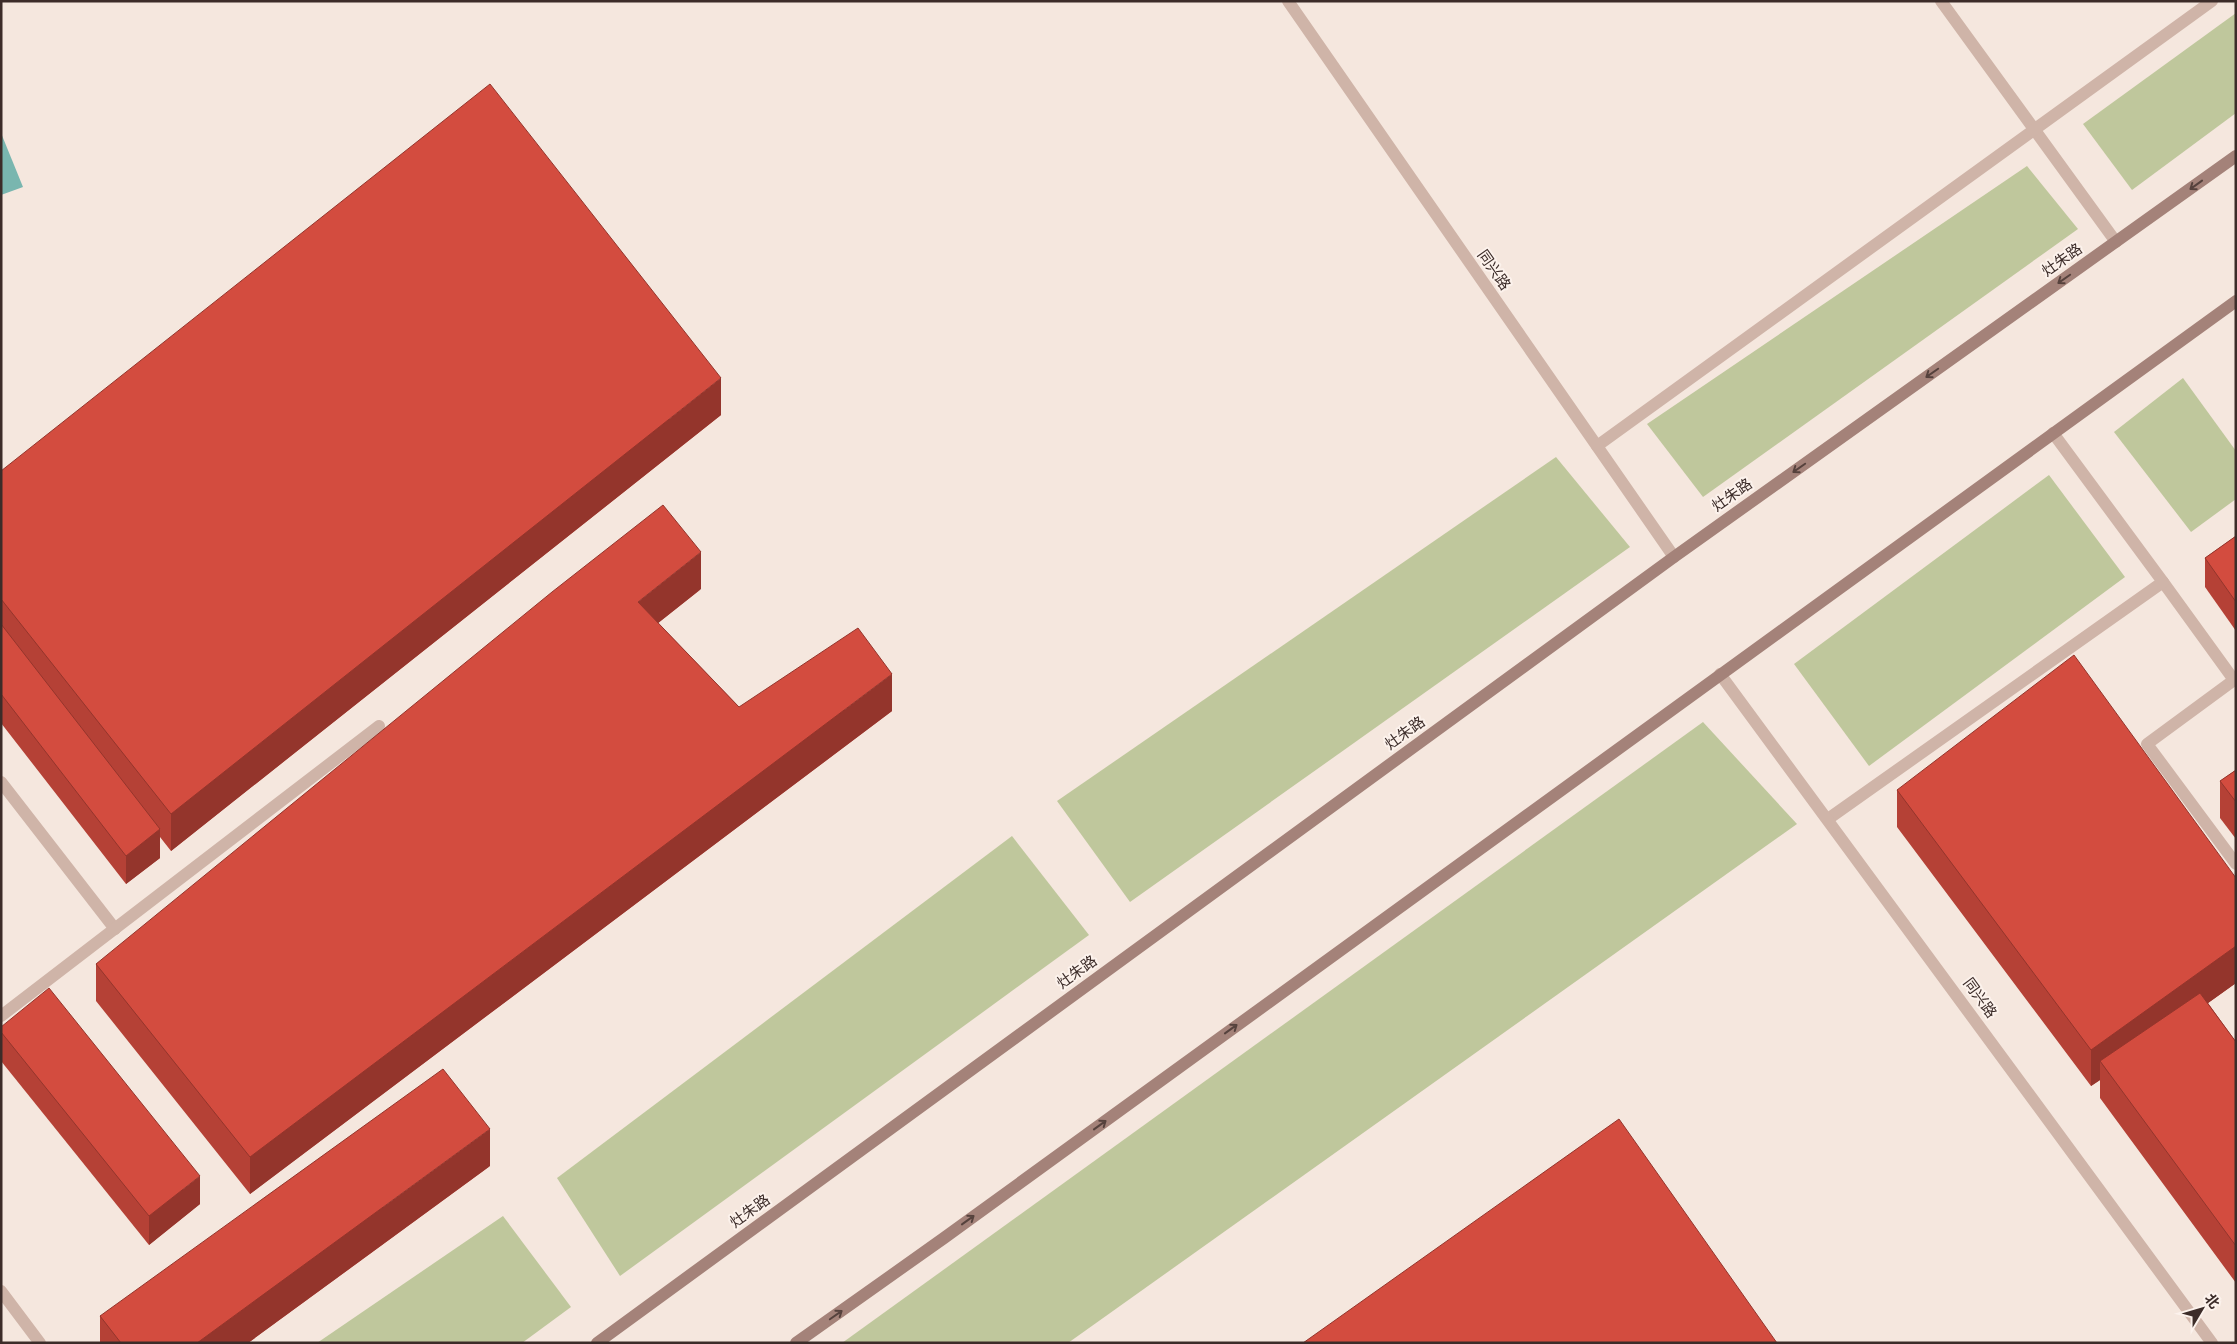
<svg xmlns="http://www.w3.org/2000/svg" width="2237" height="1344" font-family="'Source Sans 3','Noto Sans SC',sans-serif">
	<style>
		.green { fill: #bfc79c }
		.water { fill: #79b6af }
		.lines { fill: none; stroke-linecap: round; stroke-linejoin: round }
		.service { stroke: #cfb4a8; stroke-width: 12 }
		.minor { stroke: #cfb4a8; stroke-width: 12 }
		.tertiary { stroke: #cfb4a8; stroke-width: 12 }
		.secondary { stroke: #a48279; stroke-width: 12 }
		.wall { fill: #b54136 }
		.shaded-wall { fill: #94352c }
		.building { fill: #d34c3f; stroke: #94352c }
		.oneway { stroke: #56423d }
		.labels { text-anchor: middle; stroke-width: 4; stroke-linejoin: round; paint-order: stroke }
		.street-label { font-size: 15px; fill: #3c2c29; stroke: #fcf2ec }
	</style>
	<rect width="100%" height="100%" fill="#f5e7de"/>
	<!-- green -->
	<g class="green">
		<path d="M2236,13V113L2132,190L2083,124Z"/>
		<path d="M2027,166L2078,229L1703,497L1647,424Z"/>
		<path d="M2183,378L2236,451V499L2191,532L2114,432Z"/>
		<path d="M1556,457L1630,547L1130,902L1057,801Z"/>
		<path d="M2049,475L2125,577L1869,766L1794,664Z"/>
		<path d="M1703,722L1797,824L1068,1343H842Z"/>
		<path d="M1012,836L1089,935L620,1276L557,1178Z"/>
		<path d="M503,1216L571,1307L522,1343H317Z"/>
	</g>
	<!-- water -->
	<path class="water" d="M1,133L23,187L1,195Z"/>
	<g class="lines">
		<!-- service -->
		<g class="service">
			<path d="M1941,1L2116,242"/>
			<path d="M1597,446L2212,1"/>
			<path d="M2163,582L2234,680L2147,744L2236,864"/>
			<path d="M1,782L115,929"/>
			<path d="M1828,819L2163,582L2053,433"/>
			<path d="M1,1016L379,726"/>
		</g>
		<!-- minor -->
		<g class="minor">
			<path d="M1288,1L1674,557"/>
			<path d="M1,1291L40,1343"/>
		</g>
		<!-- tertiary -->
		<path class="tertiary" d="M1720,674L2212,1343"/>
		<!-- secondary -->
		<g class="secondary">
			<path d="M597,1343L1674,557L2236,156"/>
			<path d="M796,1343L944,1238L2236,301"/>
		</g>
	</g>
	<!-- wall -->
	<g class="wall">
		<path d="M721,415L171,851L160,837V858L126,884L1,723V471Z"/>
		<path d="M2236,536V631L2205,587V558Z"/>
		<path d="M701,589L658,623L739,707L892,711L250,1194L96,1001V964Z"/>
		<path d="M2236,770V839L2220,818V781Z"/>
		<path d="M1897,790L2236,878V983L2208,1003L2236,1042V1283L2100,1098V1080L2091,1086L1897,827Z"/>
		<path d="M1,1027L200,1204L149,1245L1,1061Z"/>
		<path d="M490,1166L248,1343H100V1316Z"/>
	</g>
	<!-- shaded-wall -->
	<g class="shaded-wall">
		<path d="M721,378V415L171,851V814Z"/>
		<path d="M701,552V589L638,639V602Z"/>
		<path d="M892,674V711L250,1194V1157Z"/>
		<path d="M160,829V858L126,884V856Z"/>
		<path d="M2236,946V983L2109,1074L2100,1061V1080L2091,1086V1050Z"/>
		<path d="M490,1129V1166L248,1343H197Z"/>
		<path d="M200,1176V1204L149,1245V1216Z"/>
	</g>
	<!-- building -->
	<g class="building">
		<path d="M490,84L721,378L171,814L1,599V471Z"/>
		<path d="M663,505L701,552L638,602L739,707L858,628L892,674L250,1157L96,964L552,592Z"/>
		<path d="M2236,536V602L2205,558Z"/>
		<path d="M1,624L160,829L126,856L1,694Z"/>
		<path d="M2074,655L2236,878V946L2091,1050L1897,790Z"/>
		<path d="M2236,770V802L2220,781Z"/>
		<path d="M49,988L200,1176L149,1216L1,1032V1027Z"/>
		<path d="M2200,993L2236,1042V1246L2100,1061Z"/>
		<path d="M443,1069L490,1129L197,1343H121L100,1316Z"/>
		<path d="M1619,1119L1777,1343H1303Z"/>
	</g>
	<!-- one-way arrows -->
	<defs><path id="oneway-shaft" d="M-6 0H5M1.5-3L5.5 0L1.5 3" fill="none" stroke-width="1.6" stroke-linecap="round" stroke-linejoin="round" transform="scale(1.25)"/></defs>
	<g class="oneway">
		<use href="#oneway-shaft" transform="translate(2196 185) rotate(144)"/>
		<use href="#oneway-shaft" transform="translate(2064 279) rotate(145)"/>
		<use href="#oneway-shaft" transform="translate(1932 373) rotate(145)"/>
		<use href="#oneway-shaft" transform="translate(1799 468) rotate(145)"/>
		<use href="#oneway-shaft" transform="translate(1231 1029) rotate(-36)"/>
		<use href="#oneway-shaft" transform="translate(1100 1125) rotate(-36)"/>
		<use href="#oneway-shaft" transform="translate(968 1220) rotate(-36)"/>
		<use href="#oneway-shaft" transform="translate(836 1315) rotate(-35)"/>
	</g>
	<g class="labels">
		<!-- street labels -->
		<g class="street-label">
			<text transform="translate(2062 260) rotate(-35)" y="5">灶朱路</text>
			<text transform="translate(1494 270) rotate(55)" y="5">同兴路</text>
			<text transform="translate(1732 495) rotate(-35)" y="5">灶朱路</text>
			<text transform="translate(1405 733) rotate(-36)" y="5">灶朱路</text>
			<text transform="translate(1077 972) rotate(-36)" y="5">灶朱路</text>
			<text transform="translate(1980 998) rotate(54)" y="5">同兴路</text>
			<text transform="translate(750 1211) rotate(-36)" y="5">灶朱路</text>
		</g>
	</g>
	<!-- border -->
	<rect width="2237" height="1344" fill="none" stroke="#3c2c29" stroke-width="5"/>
	<!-- north arrow -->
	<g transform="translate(2202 1309) rotate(52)" stroke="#fcf2ec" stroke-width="4" paint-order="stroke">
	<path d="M0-4L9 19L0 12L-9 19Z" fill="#3c2c29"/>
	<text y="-8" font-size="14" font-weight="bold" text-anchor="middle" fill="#3c2c29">北</text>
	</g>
</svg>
